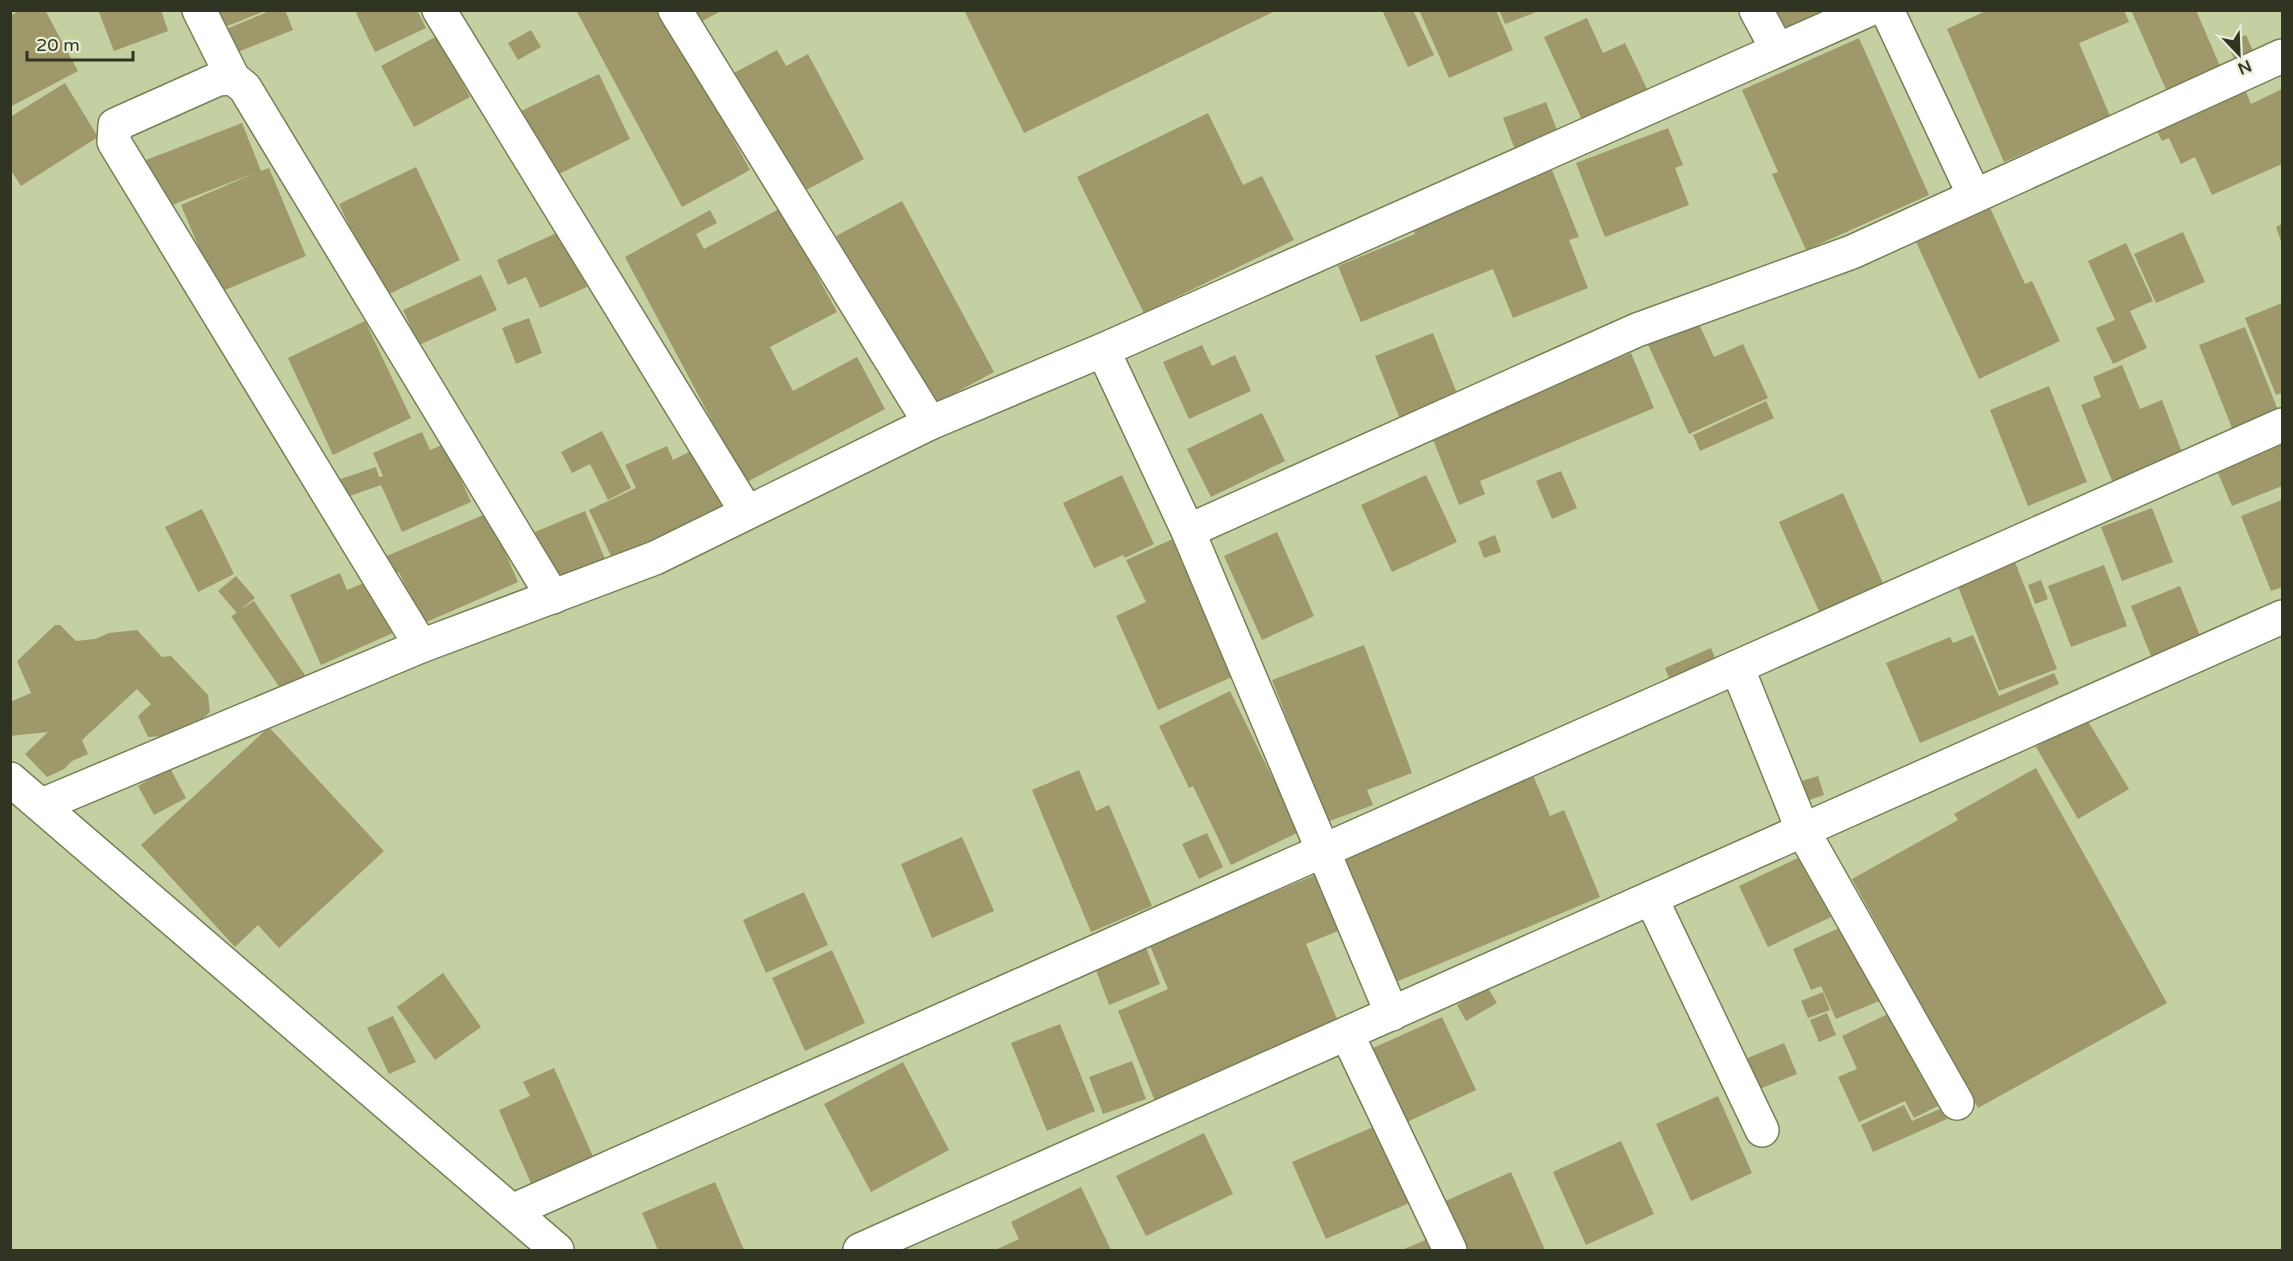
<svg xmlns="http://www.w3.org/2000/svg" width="2293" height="1261" font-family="'Varela Round',sans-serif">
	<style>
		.building { fill: #9f986b }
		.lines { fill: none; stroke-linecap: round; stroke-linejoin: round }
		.minor-casing { stroke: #768056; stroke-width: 36 }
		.minor { stroke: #fff; stroke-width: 33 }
	</style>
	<rect width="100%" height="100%" fill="#c4d0a2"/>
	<!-- building -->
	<g class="building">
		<path d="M20,10H45L78,71L10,107V16Z"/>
		<path d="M98,10H161L168,31L114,51Z"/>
		<path d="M212,10H265V11L220,29Z"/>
		<path d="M272,10H285L293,30L233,54L224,30Z"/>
		<path d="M361,10H417L426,28L375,52L356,13Z"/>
		<path d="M576,10H663L750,170L682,207Z"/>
		<path d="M683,10H723L691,27Z"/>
		<path d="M964,10H1277L1024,133Z"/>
		<path d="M1382,10H1413L1434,55L1408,67Z"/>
		<path d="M1419,10H1496L1513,50L1449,78Z"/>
		<path d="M1499,10H1539V11L1505,24Z"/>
		<path d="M1763,10H1846L1778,42Z"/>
		<path d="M1988,10H2124L2129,22L2079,43L2110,116L2004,162L1947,29Z"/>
		<path d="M2131,10H2196L2222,71L2168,94Z"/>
		<path d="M1587,18L1603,53L1625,43L1648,91L1582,120L1544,37Z"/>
		<path d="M531,30L541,47L518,60L508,43Z"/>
		<path d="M2246,35L2254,53L2235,61L2227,43Z"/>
		<path d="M437,36L470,97L414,127L381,66Z"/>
		<path d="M1859,38L1929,195L1806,250L1772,174L1778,172L1742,90Z"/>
		<path d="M777,50L786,66L808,54L864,159L797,195L732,74Z"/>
		<path d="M599,74L630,139L553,177L521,111Z"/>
		<path d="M65,83L98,137L21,186L10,169V117Z"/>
		<path d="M2244,87L2251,104L2282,89V164L2212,195L2195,157L2181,164L2169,138L2162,141L2155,127Z"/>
		<path d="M1546,102L1559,135L1516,152L1503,118Z"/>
		<path d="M1208,113L1243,185L1262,176L1294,240L1144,313L1077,177Z"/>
		<path d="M242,123L261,171L269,168L306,256L218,293L181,205L257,172L164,208L146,160Z"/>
		<path d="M1668,128L1683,165L1675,168L1689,205L1605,237L1576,163Z"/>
		<path d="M1550,165L1579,237L1569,240L1588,288L1513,318L1493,269L1361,322L1338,266L1415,234L1410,221Z"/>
		<path d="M416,167L460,260L383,297L339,204Z"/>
		<path d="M1986,199L2025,284L2032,281L2060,341L1979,379L1912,233Z"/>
		<path d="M902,201L994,372L929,407L836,236Z"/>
		<path d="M781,208L837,312L770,347L793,391L857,357L885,409L745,483L625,257L710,210L717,223L696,234L704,249Z"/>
		<path d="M2282,224V244L2276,227Z"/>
		<path d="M561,231L587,287L540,308L526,277L508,285L497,260Z"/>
		<path d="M2183,232L2205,282L2156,303L2134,254Z"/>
		<path d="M2126,243L2153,301L2130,311L2147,348L2113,364L2096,328L2115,320L2088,261Z"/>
		<path d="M481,275L497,310L419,345L403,310Z"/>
		<path d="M2282,303V393L2276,395L2245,318Z"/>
		<path d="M1694,313L1714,357L1743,344L1768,398L1689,434L1644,336Z"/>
		<path d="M529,318L542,353L516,364L502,328Z"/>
		<path d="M365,321L411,418L333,455L288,358Z"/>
		<path d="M2245,327L2280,415L2234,433L2199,345Z"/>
		<path d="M1433,333L1458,396L1400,419L1375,356Z"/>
		<path d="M1202,345L1212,366L1235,355L1251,391L1189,419L1163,362Z"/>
		<path d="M1631,353L1654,408L1480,481L1485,494L1459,505L1428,427L1532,394Z"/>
		<path d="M2122,365L2140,409L2162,400L2183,455L2113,483L2081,405L2101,397L2093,377Z"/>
		<path d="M2049,386L2087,482L2028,506L1990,410Z"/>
		<path d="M1766,401L1774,418L1700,451L1693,435Z"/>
		<path d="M1262,413L1285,461L1211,497L1187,449Z"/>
		<path d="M602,431L631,488L608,500L590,464L572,473L561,452Z"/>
		<path d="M422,432L430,450L445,444L471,502L402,532L381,485L344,498L338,480L376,467L379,477L383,476L373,453Z"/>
		<path d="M2282,438V486L2232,506L2215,466Z"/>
		<path d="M667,446L673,460L695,449L722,507L612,558L589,510L636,488L625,465Z"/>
		<path d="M1561,471L1577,508L1552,519L1536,481Z"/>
		<path d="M1122,475L1154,544L1125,558L1123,555L1094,568L1063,503Z"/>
		<path d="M1426,475L1457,542L1392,572L1361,505Z"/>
		<path d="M1843,493L1886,590L1822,618L1779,522Z"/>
		<path d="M2282,500V587L2271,591L2241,516Z"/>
		<path d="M2152,508L2173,562L2122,581L2101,527Z"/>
		<path d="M202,509L234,574L198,592L165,527Z"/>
		<path d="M585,511L605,559L556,580L535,532Z"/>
		<path d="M488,513L518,582L422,624L399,572L390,576L382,558Z"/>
		<path d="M1277,532L1314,616L1262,640L1224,556Z"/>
		<path d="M1495,535L1501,552L1484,558L1478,542Z"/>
		<path d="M1173,539L1234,676L1158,710L1116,616L1146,602L1126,560Z"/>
		<path d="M2015,562L2057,669L1999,691L1957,584Z"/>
		<path d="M2104,565L2127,626L2071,647L2048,586Z"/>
		<path d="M340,573L347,590L371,580L395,632L321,665L290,595Z"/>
		<path d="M236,576L255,598L240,610L254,601L305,675L282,691L231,616L237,613L218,591Z"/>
		<path d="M2041,580L2048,599L2035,604L2028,585Z"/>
		<path d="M2180,586L2200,636L2151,656L2131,606Z"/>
		<path d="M55,625H60L76,641L95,639L109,633L137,630L162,657L171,656L208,695L210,712L201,720L163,736L148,737L138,716L151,704L137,689L82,740L88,754L72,761L64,769L47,777L25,754L48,732L10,736V702L31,693L17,661Z"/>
		<path d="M1973,635L1999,696L2054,673L2059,684L1920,743L1886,663L1950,637L1953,643Z"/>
		<path d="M1364,645L1412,773L1367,790L1373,805L1327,822L1272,680Z"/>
		<path d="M1711,648L1718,666L1672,686L1665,668Z"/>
		<path d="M1230,691L1299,832L1231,865L1193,786L1189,788L1159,726Z"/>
		<path d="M2086,718L2129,789L2078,819L2036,747Z"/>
		<path d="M269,727L384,851L279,948L258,925L235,947L141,845Z"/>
		<path d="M170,768L186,798L154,815L138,786Z"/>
		<path d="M2036,768L2167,1003L1978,1108L1852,879L1958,820L1954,814Z"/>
		<path d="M1079,770L1096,811L1109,805L1152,906L1091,932L1032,790Z"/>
		<path d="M1533,775L1550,816L1564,810L1600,897L1391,984L1340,851Z"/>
		<path d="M1818,776L1824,795L1803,802L1798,782Z"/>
		<path d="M1207,833L1223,867L1199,879L1182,844Z"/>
		<path d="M962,837L994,911L932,938L901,864Z"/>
		<path d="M1802,856L1831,917L1768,947L1739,886Z"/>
		<path d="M1320,873L1343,929L1306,944L1339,1024L1155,1101L1118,1011L1168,989L1148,941L1210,919Z"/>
		<path d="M804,892L828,945L766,973L743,920Z"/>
		<path d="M1850,923L1884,999L1836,1019L1821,986L1811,990L1793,949Z"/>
		<path d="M1142,937L1160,984L1109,1005L1091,957Z"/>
		<path d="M832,950L865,1023L805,1051L772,978Z"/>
		<path d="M443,973L481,1027L435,1060L397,1007Z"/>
		<path d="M1488,988L1497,1003L1466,1021L1457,1005Z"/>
		<path d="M1823,992L1830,1010L1808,1018L1801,1001Z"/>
		<path d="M1896,1010L1940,1105L1914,1118L1905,1101L1859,1122L1838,1077L1857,1069L1842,1036Z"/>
		<path d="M1827,1013L1836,1035L1819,1042L1810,1020Z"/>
		<path d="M393,1016L416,1062L389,1074L367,1028Z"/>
		<path d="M1442,1017L1476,1090L1407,1122L1373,1048Z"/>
		<path d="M1060,1024L1095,1111L1047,1131L1011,1043Z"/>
		<path d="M1784,1043L1797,1074L1752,1092L1740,1061Z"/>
		<path d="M1132,1061L1146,1099L1103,1114L1089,1077Z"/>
		<path d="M903,1062L949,1150L871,1192L824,1104Z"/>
		<path d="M554,1068L595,1161L533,1188L499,1110L530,1096L523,1082Z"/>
		<path d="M1718,1096L1752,1173L1691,1201L1656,1124Z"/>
		<path d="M1904,1105L1912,1121L1942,1108L1947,1119L1873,1152L1861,1125Z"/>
		<path d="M1380,1124L1414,1201L1326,1239L1292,1162Z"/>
		<path d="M1204,1133L1233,1194L1146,1236L1116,1176Z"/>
		<path d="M1621,1141L1654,1214L1586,1245L1553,1172Z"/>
		<path d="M1511,1172L1545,1250H1461L1441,1203Z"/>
		<path d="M715,1182L744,1250H658L642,1213Z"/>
		<path d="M1081,1187L1111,1250H995L1019,1239L1011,1222Z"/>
		<path d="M1428,1239L1433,1250H1402Z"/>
	</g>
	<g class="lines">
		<defs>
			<g id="minor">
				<path d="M199,10L233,78"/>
				<path d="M439,10L746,511"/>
				<path d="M675,10L930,423"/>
				<path d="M1756,10L1777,49"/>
				<path d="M1887,10L1974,195"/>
				<path d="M1103,350L1188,531L1392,1014"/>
				<path d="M1188,531L1637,330L1852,252L2282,56"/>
				<path d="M421,646L114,142L115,125L218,79L233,78L245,88L553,597"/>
				<path d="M1737,667L1803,831L1957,1103"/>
				<path d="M10,779L557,1250"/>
				<path d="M42,805L421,646L655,558L930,423L1103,350L1868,10"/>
				<path d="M1651,898L1762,1130"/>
				<path d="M1347,1034L1450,1250"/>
				<path d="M512,1211L2282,425"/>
				<path d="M860,1250L2282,617"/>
			</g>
		</defs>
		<!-- minor casing -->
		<use href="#minor" class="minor-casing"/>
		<!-- minor -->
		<use href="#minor" class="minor"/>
	</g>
	<!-- border -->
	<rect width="2293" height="1261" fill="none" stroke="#303523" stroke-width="24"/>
	<!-- north arrow -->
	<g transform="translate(2239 54) rotate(157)" stroke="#e7edd6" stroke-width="4.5" paint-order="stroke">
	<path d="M0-4.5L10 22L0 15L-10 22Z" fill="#303523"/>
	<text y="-9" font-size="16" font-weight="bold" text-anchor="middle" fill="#303523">N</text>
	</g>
	<!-- scale -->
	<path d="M27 51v9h106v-9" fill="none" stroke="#303523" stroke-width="3"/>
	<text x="36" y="51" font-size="18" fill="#303523" stroke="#e7edd6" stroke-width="4.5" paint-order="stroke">20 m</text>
</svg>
